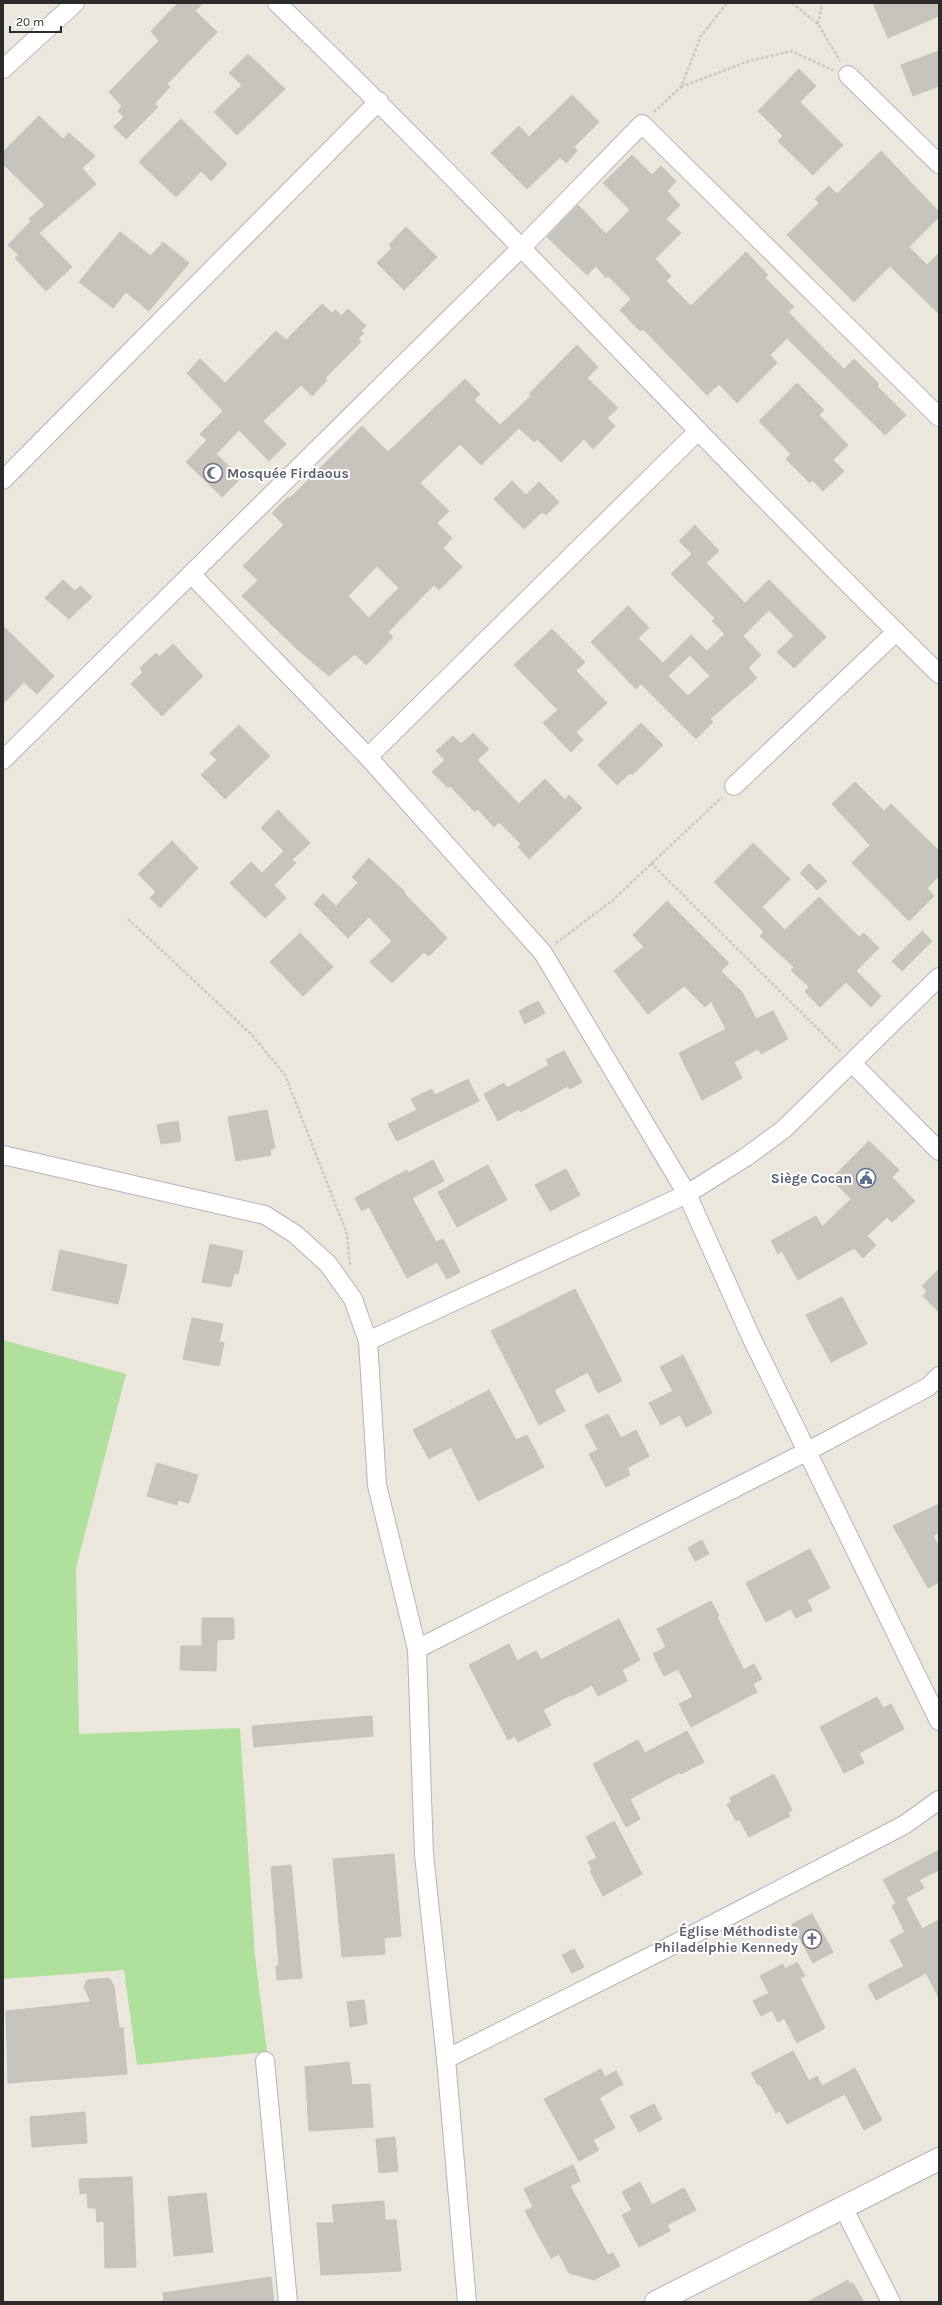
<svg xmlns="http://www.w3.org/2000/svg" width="942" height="2305" font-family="Karla,sans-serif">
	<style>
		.green { fill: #afe09c }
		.building { fill: #c7c3bd; stroke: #c7c3b7; fill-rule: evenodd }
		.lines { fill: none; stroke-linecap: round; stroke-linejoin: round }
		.minor-casing { stroke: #b1b3be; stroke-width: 20 }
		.tertiary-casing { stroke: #b1b3be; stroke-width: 24 }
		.path { stroke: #c8c8c8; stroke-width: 2.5; stroke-dasharray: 3 2; stroke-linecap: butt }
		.minor { stroke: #fff; stroke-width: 18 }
		.tertiary { stroke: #fff; stroke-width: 22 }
		.labels { text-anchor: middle; stroke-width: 4; stroke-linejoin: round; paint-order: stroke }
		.worship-label { font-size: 14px; font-weight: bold; fill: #5b616d; stroke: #fff; text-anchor: start }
		.service-label { font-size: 14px; font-weight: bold; fill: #4e5e75; stroke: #fff; text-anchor: end }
	</style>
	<rect width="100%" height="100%" fill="#ece7dd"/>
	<!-- green -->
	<path class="green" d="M3,1340L126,1374L76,1568L79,1734L240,1728L255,1956L267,2052L137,2065L124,1970L3,1979Z"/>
	<!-- building -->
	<g class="building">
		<path d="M178,3H203L195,11L217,32L167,84L170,87L154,104L158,107L126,139L114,127L124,117L118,111L122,106L109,92L159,41L151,31Z"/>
		<path d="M873,3H939V16L888,38Z"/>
		<path d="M939,51V86L913,96L901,65Z"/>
		<path d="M248,54L285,89L237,135L214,112L242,85L229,73Z"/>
		<path d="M799,69L816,86L800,102L843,145L813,175L778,141L783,136L758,111Z"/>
		<path d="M572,95L599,122L574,147L577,151L566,163L560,157L527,189L491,153L519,126L529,137Z"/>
		<path d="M39,116L63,139L69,133L95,156L82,168L96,184L39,233L72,267L46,291L15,258L19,255L8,245L31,221L29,219L45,205L3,164V152Z"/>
		<path d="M181,119L227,164L211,181L201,171L176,197L139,162Z"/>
		<path d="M881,151L939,212V217L909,247L927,265L939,253V314L890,266L854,302L787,235L819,203L815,199L829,186L837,194Z"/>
		<path d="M632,155L652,175L661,166L676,181L667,191L680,205L666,219L681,233L655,259L671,276L666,281L691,306L746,252L768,275L765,278L794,307L788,312L819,344L844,369L854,359L879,384L877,386L906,415L885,435L787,338L770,355L777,363L737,403L719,384L707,395L643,329L640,331L620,310L631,299L608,276L606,278L596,266L587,275L547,237L578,205L606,234L630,210L603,183Z"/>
		<path d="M406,227L437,257L404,290L377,263L392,248L389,245Z"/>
		<path d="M120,232L151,256L163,242L189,263L149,311L126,292L113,308L79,282Z"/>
		<path d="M322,304L332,313L336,310L341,316L348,309L366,326L361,330L364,333L358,339L361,342L325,378L327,380L312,396L301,385L263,421L286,444L269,461L239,430L216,454L241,478L222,497L186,462L207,440L200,434L223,411L187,373L200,359L225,383L276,331L286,340Z"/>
		<path d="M577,345L598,367L587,378L618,408L607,418L615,426L593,449L584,439L561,462L537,439L534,442L519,428L481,465L460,444L420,483L449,511L437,523L452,538L443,548L462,567L439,590L434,585L425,594L388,632L393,637L366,665L355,654L329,676L298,650L242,596L258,580L243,566L284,525L272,513L288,497L289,499L362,426L388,452L465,379L480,394L474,400L500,425L531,396L529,394ZM377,566L399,588L369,618L348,596Z"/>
		<path d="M797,383L824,410L819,415L848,445L833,460L844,471L823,491L812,480L810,483L786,459L791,454L759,421Z"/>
		<path d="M512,481L526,495L539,482L559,502L546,515L542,512L524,529L494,499Z"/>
		<path d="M695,525L719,551L706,563L745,603L769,580L826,637L794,668L777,652L794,636L769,610L743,636L761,655L748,668L757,678L710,719L713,722L696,739L641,684L636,689L591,642L628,606L649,628L638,638L663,663L691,635L707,651L725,634L712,621L715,618L671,574L692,554L679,541ZM690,655L710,676L688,696L668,676Z"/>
		<path d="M63,580L75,591L80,586L92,597L69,619L45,598Z"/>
		<path d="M3,626L54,676L37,694L24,682L3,704Z"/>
		<path d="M552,629L585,662L576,671L607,703L576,732L583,740L571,752L543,723L558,710L514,665Z"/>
		<path d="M173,644L203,676L162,716L131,684L143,672L140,668L156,653L159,657Z"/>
		<path d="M641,723L663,745L632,775L630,773L617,785L598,765Z"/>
		<path d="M239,725L270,756L225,799L201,775L217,760L210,753Z"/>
		<path d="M473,733L489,749L477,760L519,804L545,779L565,800L569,795L582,808L529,859L518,847L521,844L499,822L494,827L478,809L475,812L450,786L448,788L432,772L445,760L436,751L453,736L461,744Z"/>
		<path d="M855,782L884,811L891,804L939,851V876L927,888L934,896L909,921L852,863L870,845L832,804Z"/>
		<path d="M278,810L310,843L292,860L296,863L274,885L286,898L265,918L230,883L251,862L262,873L284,851L261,828Z"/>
		<path d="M172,841L198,868L160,908L150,898L156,892L138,874Z"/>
		<path d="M753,843L790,879L762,907L785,930L819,897L859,937L864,933L879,948L856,971L881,996L871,1007L846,982L820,1007L805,992L809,987L791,970L794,967L760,936L764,932L714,882Z"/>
		<path d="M369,858L405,892L404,893L447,938L429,956L424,952L392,983L370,962L392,941L369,917L348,938L314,904L323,894L336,906L358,883L352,877Z"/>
		<path d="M809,864L827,881L817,890L800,873Z"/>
		<path d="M667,901L729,963L721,971L742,992L756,1019L773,1011L788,1039L761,1054L758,1049L734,1062L742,1078L702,1100L679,1053L726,1029L711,1001L705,1007L684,986L648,1014L614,971L644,947L633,935Z"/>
		<path d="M922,931L932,941L902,971L892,961Z"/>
		<path d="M300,933L333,967L303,996L270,962Z"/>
		<path d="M538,1001L545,1013L525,1024L519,1011Z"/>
		<path d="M564,1051L582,1082L570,1089L568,1086L520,1112L519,1109L498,1121L484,1094L504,1083L507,1088L549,1065L546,1060Z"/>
		<path d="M468,1079L479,1101L397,1141L388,1124L417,1110L411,1099L432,1089L435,1095Z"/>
		<path d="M267,1110L275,1148L270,1149L271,1155L236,1161L228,1117Z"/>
		<path d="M178,1121L181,1141L161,1144L157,1125Z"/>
		<path d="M869,1141L899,1170L892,1177L915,1201L892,1222L887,1217L867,1236L876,1245L863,1258L854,1248L798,1280L782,1251L778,1254L771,1241L816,1216L822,1227L851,1199L831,1179Z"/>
		<path d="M433,1160L444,1181L412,1198L436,1242L443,1239L460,1272L447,1279L437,1262L407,1278L369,1207L362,1211L355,1198L407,1170L408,1173Z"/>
		<path d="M488,1165L507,1200L457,1227L438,1192Z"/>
		<path d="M566,1169L580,1195L550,1211L535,1185Z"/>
		<path d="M210,1244L243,1251L238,1274L234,1273L231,1287L202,1282Z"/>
		<path d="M60,1250L127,1265L118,1304L52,1290Z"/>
		<path d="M939,1269V1312L923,1296L927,1291L922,1286Z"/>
		<path d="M575,1289L622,1381L598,1393L588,1372L554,1390L565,1411L539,1425L491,1331Z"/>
		<path d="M842,1297L867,1344L831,1362L806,1315Z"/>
		<path d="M192,1318L223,1324L219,1342L224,1343L219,1366L183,1359Z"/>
		<path d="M683,1355L712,1413L686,1427L680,1415L661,1425L649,1403L673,1391L660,1367Z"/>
		<path d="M489,1390L516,1440L527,1435L544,1467L478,1501L451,1447L429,1459L413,1430Z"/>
		<path d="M608,1414L621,1438L636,1430L649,1456L627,1468L630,1475L606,1487L589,1454L598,1450L585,1425Z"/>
		<path d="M157,1463L198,1475L189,1503L178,1500L177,1505L147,1496Z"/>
		<path d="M939,1504V1532L933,1536L939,1546V1582L928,1588L893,1526Z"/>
		<path d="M702,1540L709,1554L695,1561L688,1548Z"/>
		<path d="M810,1549L830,1588L807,1600L812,1610L796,1618L791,1609L766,1622L746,1583Z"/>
		<path d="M711,1601L719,1616L717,1617L744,1670L754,1664L762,1679L753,1684L757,1692L691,1727L679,1704L693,1697L678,1669L664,1676L653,1654L666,1647L657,1629Z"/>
		<path d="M202,1618H234V1639L217,1640L216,1671L180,1670L181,1646H202Z"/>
		<path d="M619,1619L640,1660L622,1670L627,1681L598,1696L592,1685L572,1696V1694L543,1710L551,1725L518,1742L515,1736L508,1740L469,1665L509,1644L517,1661L536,1651L541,1660Z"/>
		<path d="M877,1697L883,1708L891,1704L904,1729L859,1753L864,1763L844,1773L820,1727Z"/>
		<path d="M372,1716L373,1736L254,1747L252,1726Z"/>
		<path d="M687,1731L704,1762L681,1774L680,1772L630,1799L640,1819L626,1827L593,1764L638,1740L645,1753Z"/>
		<path d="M774,1774L792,1810L788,1813L790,1816L749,1837L739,1819L736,1821L727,1804L732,1802L730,1798Z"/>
		<path d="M614,1821L642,1874L603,1896L590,1871L592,1870L588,1862L597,1858L586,1837Z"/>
		<path d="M939,1850V1870L919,1880L924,1888L896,1903L883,1880Z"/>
		<path d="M394,1854L401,1936L384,1938L385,1954L342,1957L333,1859Z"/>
		<path d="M291,1865L302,1978L277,1980L276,1966H279L271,1867Z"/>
		<path d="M906,1898L922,1929L939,1920V1998L926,1973L876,2000L868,1985L904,1966L890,1940L905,1932L892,1906Z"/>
		<path d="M812,1914L833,1952L813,1963L792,1924Z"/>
		<path d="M574,1949L584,1967L572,1973L562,1955Z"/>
		<path d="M797,1962L805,1976L800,1978L825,2028L797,2043L784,2018L778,2022L772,2010L761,2016L753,2001L769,1993L760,1976L783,1964L785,1969Z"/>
		<path d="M109,1978L114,1986L119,2028H123L127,2074L8,2083L6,2011L91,2002L84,1987L87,1980Z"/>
		<path d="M364,2000L367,2024L350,2027L347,2002Z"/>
		<path d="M793,2051L809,2081L817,2076L822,2086L855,2068L882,2120L864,2130L845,2094L787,2124L780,2111L776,2113L760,2084L758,2085L751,2073Z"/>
		<path d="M349,2062L352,2085L370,2084L373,2127L309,2131L305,2067Z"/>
		<path d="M601,2069L605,2077L616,2071L623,2084L599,2098L615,2128L593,2140L599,2150L579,2161L544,2099Z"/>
		<path d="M654,2104L662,2119L639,2132L630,2116Z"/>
		<path d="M85,2112L87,2143L32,2147L30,2117Z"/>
		<path d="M395,2137L398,2171L379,2173L376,2139Z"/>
		<path d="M573,2165L580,2181L570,2186L608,2255L613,2253L620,2266L594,2280L569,2273L559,2254L551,2258L525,2211L533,2207L524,2189Z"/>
		<path d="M132,2177L136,2267L105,2268L104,2221L97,2222L96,2208H88L87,2193L80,2194L79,2179Z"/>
		<path d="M640,2182L652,2205L684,2188L696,2210L667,2225L670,2231L639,2247L622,2215L632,2210L622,2192Z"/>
		<path d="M206,2193L213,2252L174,2256L168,2197Z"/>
		<path d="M384,2201L385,2220H396L401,2271L321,2275L317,2223H334L332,2205Z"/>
		<path d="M271,2277L274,2302H164L163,2293Z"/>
		<path d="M848,2280L850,2284L853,2283L864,2302H808Z"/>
	</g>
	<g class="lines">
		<defs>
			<g id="minor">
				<path d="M277,3C503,221 714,454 939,674"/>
				<path d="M3,69L75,3"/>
				<path d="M848,75L939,164"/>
				<path d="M3,480L379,101"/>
				<path d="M191,574L368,757L543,953L687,1194L751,1337L939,1721"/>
				<path d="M368,757L698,431"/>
				<path d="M3,760L522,247L642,124L939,417"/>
				<path d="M734,786L896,632"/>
				<path d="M853,1064L939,1151"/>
				<path d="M3,1155L265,1215L295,1234L328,1264L353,1299L368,1341L377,1485L417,1649L424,1855L446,2059L467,2302"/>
				<path d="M368,1341L687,1194L746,1157L784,1129L939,977"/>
				<path d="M417,1649L806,1452L928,1387L939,1376"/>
				<path d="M446,2059L665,1949L904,1825L939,1800"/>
				<path d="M265,2061L288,2302"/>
				<path d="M844,2209L891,2302"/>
			</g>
			<path id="tertiary" d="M656,2302L939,2159"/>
		</defs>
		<!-- minor casing -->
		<use href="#minor" class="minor-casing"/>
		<!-- tertiary casing -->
		<use href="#tertiary" class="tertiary-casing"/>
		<!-- path -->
		<g class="path">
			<path d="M792,3L818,24L840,61"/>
			<path d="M818,24L822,3"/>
			<path d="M681,87L746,62L791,51L833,70"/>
			<path d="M654,112L681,87L701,36L727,3"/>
			<path d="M651,863L840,1051"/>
			<path d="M128,919L252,1035L285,1075L347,1234L350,1265"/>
			<path d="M556,943L613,900L722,797"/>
		</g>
		<!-- minor -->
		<use href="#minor" class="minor"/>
		<!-- tertiary -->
		<use href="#tertiary" class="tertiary"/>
	</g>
	<!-- icons -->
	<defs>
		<symbol id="mosque-ring" viewBox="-11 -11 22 22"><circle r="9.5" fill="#fff" stroke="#6b7280" stroke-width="1.5"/><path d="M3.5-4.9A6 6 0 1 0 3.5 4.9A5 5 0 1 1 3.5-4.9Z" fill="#6b7280"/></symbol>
		<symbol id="civic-ring" viewBox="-11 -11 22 22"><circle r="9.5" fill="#fff" stroke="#5c6f8a" stroke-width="1.5"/><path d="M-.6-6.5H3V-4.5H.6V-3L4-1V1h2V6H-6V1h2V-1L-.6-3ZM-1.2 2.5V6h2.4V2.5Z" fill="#5c6f8a"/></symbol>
		<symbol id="church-ring" viewBox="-11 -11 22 22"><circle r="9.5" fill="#fff" stroke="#6b7280" stroke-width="1.5"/><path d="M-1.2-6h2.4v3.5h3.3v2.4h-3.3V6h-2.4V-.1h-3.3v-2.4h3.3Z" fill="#6b7280"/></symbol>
	</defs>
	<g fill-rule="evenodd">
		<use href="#mosque-ring" x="202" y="462" width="22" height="22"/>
		<use href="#civic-ring" x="855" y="1167" width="22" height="22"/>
		<use href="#church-ring" x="801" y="1928" width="22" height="22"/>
	</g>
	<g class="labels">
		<!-- worship labels -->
		<g class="worship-label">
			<text x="227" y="478">Mosquée Firdaous</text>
			<text x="798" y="1936" text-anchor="end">Église Méthodiste<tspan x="798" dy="16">Philadelphie Kennedy</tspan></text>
		</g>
		<!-- service labels -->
		<g class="service-label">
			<text x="852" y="1183">Siège Cocan</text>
		</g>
	</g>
	<!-- border -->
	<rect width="942" height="2305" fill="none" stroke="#2b2b2b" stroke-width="8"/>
	<!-- scale -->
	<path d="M10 26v6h51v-6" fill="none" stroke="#2b2b2b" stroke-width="2"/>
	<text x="16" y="26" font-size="12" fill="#2b2b2b" stroke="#ffffff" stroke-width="3" paint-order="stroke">20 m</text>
</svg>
